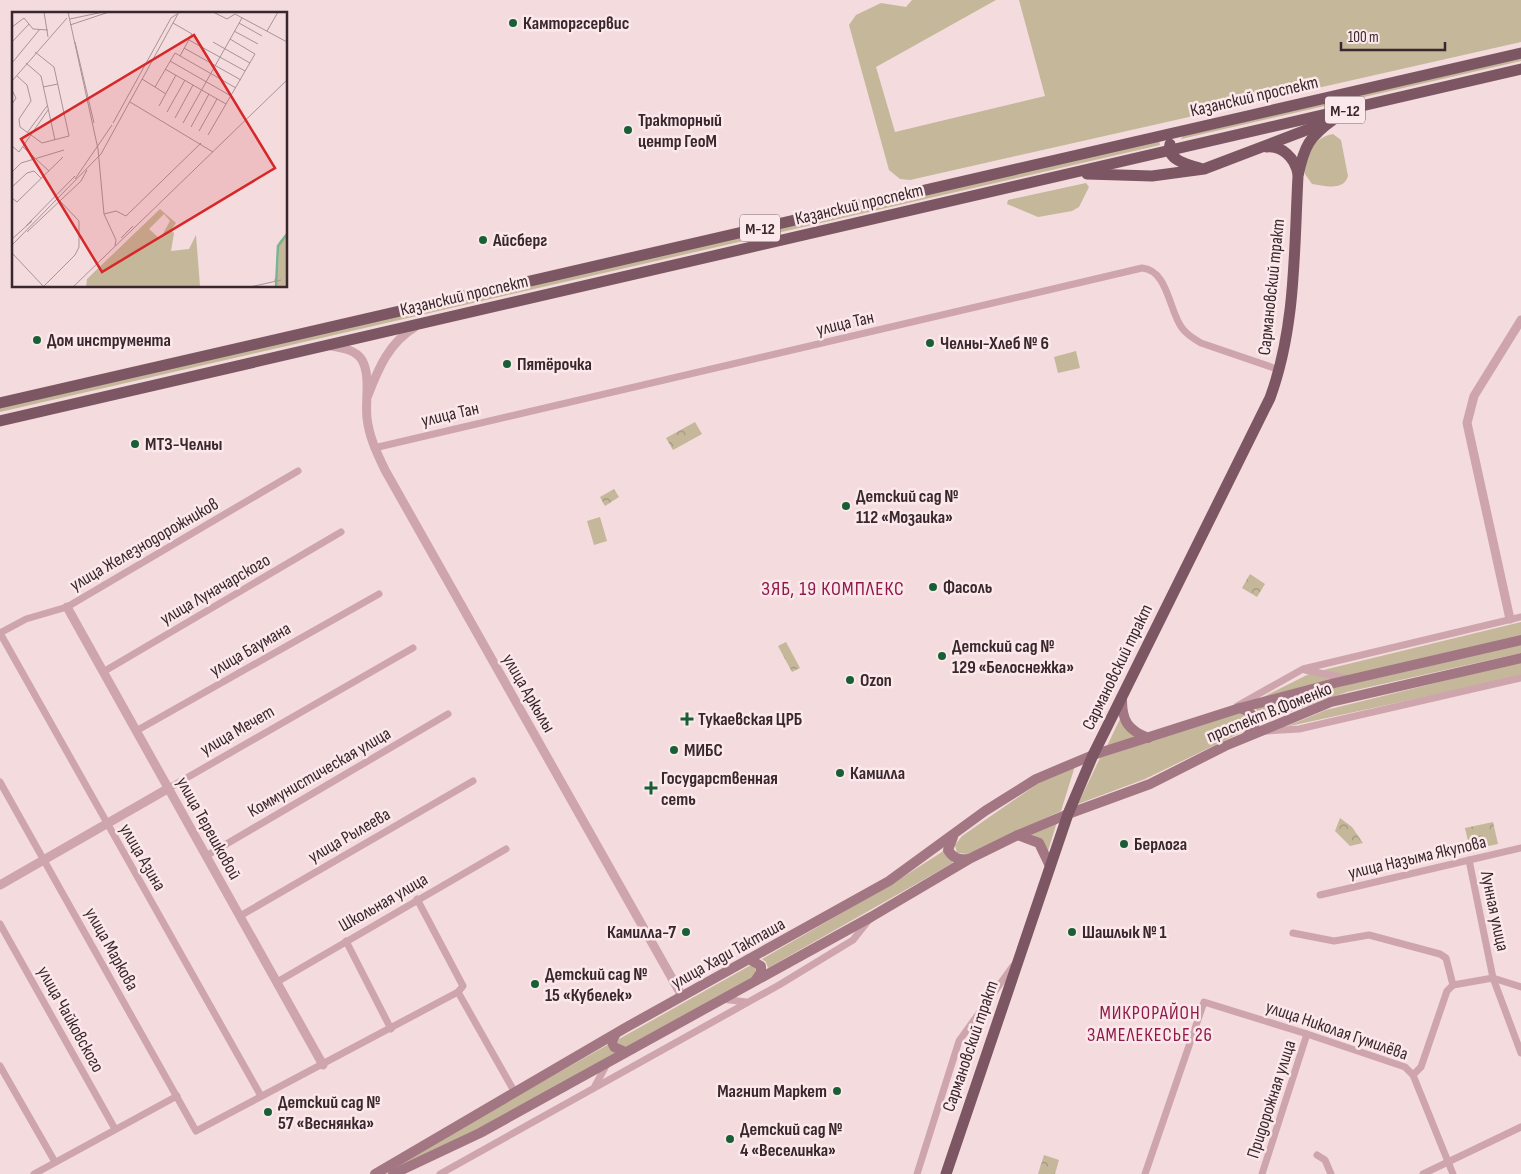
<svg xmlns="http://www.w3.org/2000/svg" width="1521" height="1174" font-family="'Sofia Sans Condensed',sans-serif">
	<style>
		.grass { fill: #c5b799 }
		.forest { fill: url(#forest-crowns) }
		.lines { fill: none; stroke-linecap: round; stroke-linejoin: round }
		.minor { stroke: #cea5ad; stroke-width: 7 }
		.tertiary { stroke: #cea5ad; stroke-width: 9 }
		.secondary { stroke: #a27783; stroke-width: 10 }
		.primary { stroke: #7c5763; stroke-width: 11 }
		.poi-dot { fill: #195f36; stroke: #fbe8ea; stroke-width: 2 }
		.labels { text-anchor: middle; stroke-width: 5; stroke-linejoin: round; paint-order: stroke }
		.shield { fill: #fbe8ea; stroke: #736166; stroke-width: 1 }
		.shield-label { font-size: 16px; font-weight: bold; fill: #39272d }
		.poi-label { font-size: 18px; font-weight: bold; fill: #39272d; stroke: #fbe8ea; text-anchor: start }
		.street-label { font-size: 18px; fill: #39272d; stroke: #fbe8ea }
		.neighbourhood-label { font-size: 19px; letter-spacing: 1px; fill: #90184a; stroke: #fbe8ea }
		.quarter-label { font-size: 20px; letter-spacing: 1px; fill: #90184a; stroke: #fbe8ea }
		.inset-river { fill: none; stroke: #77b48f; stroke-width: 2.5 }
		.inset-road { fill: none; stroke: #a99397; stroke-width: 1 }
		.view { fill: #d62828; fill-opacity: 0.15; stroke: #d62828; stroke-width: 2.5 }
		.inset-edge { fill: none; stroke: #39272d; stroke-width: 2.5 }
	</style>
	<defs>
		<pattern id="forest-crowns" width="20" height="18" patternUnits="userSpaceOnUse" patternTransform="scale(1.25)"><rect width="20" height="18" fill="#c5b799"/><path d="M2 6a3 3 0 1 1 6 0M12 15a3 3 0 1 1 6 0" fill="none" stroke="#a1957d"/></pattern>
	</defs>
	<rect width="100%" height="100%" fill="#f4dbde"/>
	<!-- grass -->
	<g class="grass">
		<path d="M912,0H996L876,67L895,132L1045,96L1019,0H1521V42L910,180L900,179L889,170L849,25L856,15L881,3L906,7Z"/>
		<path d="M1521,58V61L1181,139L1183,136Z"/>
		<path d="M1333,134L1341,140L1348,176C1344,191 1325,186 1312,184L1305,174C1302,155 1315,137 1333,134Z"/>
		<path d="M1159,141L1160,145L0,412V408Z"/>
		<path d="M1086,183L1089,187L1079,207L1072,211L1038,217L1007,204L1008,200Z"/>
		<path d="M1076,351L1080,368L1058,373L1054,357Z"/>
		<path d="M600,517L607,541L594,545L587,521Z"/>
		<path d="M1521,622V636L1263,697L1311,673Z"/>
		<path d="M1521,644V653L1347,692L1261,722L1260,714L1254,707Z"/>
		<path d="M1521,662V676L1285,727L1326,710Z"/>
		<path d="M1243,711L1250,715V727L1244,731L1145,779L1078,804L1100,758Z"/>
		<path d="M1120,719L1139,738L1106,748Z"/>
		<path d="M1075,766L1061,811L968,854L957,853L955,845L962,836L1043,780Z"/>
		<path d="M1057,822L1048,851L1040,839L1031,834Z"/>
		<path d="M945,850L953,863L768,968L766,962L762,959L892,884Z"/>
		<path d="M751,965L756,969L754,976L624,1048L617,1044L619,1039Z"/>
		<path d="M609,1044V1049L615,1053C539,1096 465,1139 386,1174H379Z"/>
	</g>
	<!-- forest -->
	<g class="forest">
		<path d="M695,422L702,434L673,450L666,438Z"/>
		<path d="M614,489L619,497L605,506L600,497Z"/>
		<path d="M1250,574L1265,584L1257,597L1242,588Z"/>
		<path d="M786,642L800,668L792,672L778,646Z"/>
		<path d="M1340,818L1352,827L1363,843L1350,846L1335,831Z"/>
		<path d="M1493,822L1498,844L1470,850L1465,828Z"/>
		<path d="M1044,1155L1059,1160L1055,1174H1038Z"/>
	</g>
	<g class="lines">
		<!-- minor -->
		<g class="minor">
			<path d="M374,448L1142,268C1168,270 1169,311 1182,328C1187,335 1194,339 1201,343L1280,370"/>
			<path d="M0,633L261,1096"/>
			<path d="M0,633L26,619L67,607L298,471"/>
			<path d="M1305,670L1349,679"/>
			<path d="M103,672L341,532"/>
			<path d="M1237,706L1303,669L1521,617"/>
			<path d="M136,731L379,594"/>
			<path d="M1266,731L1299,729L1521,678"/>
			<path d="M0,782L196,1131L458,992L463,986L417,899"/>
			<path d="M169,788L413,648"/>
			<path d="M206,856L448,714"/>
			<path d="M1469,860L1493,978L1521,1053"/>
			<path d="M1320,895L1521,848"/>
			<path d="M240,916L473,781"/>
			<path d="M0,924L115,1129"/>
			<path d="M1293,933L1334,941L1369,935L1440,954L1446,958L1453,985L1493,978L1521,987"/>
			<path d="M346,941L391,1029"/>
			<path d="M277,982L506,849"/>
			<path d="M458,992L514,1091"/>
			<path d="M722,999L746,1002"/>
			<path d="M0,1066L55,1162"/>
			<path d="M1413,1075L1421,1067L1447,991L1453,985"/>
			<path d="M595,1086L608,1062"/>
			<path d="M1317,1155L1325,1160L1331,1174"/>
			<path d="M34,1174L177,1096"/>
			<path d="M440,1174L779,985L853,940L868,921"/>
			<path d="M917,1174L959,1041L1013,966"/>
			<path d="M1145,1174L1204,1002L1307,1034L1405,1067L1413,1075L1453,1174"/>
			<path d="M1262,1174L1307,1034"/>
			<path d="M1423,1174L1521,1127"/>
		</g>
		<!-- tertiary -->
		<g class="tertiary">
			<path d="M331,346C343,348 356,350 362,360C371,376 365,401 367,418C369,437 377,453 385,470L682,996"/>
			<path d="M368,395C379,367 389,343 415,327"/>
			<path d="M67,607L323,1065"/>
			<path d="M1510,619L1467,423L1474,396L1521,320"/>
			<path d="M0,885L169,788"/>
		</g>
		<!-- secondary -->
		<g class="secondary">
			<path d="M1122,700C1122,721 1128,730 1148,738"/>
			<path d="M1240,708L1248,711L1255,718L1254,729L1247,736"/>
			<path d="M1018,835L1039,843L1050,866"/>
			<path d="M953,837L948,850C953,858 958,860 968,859"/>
			<path d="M749,959L761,966V972L756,980"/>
			<path d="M615,1035L612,1042L614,1047L625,1052"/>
			<path d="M375,1174L625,1028L889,881L985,811L1036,779L1093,755L1240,708L1335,683L1521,640"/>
			<path d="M393,1174L480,1133L871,917L971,858L1018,835L1068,814L1150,784L1225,746L1331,702L1521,658"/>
		</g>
		<!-- primary -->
		<g class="primary">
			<path d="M1170,144C1166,160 1188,165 1200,168"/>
			<path d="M1266,147C1282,145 1295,158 1298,174"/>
			<path d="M1087,174L1152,176L1204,169L1322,124"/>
			<path d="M0,403L1521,53"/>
			<path d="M0,421L1521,69"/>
			<path d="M946,1174L1068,814L1093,755L1270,398C1296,327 1294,251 1298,176C1304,146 1309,137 1334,119"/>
		</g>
	</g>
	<!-- markers -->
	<g class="poi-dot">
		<circle cx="513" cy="23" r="5"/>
		<circle cx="628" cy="130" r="5"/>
		<circle cx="483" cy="240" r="5"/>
		<circle cx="37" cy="340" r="5"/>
		<circle cx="930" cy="343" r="5"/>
		<circle cx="507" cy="364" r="5"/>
		<circle cx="135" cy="444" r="5"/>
		<circle cx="846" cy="506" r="5"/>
		<circle cx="933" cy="587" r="5"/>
		<circle cx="942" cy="656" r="5"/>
		<circle cx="850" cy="680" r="5"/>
		<path d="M684.5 711.5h5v5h5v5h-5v5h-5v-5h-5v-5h5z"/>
		<circle cx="674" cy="750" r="5"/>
		<circle cx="840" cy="773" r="5"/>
		<path d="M648.5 780.5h5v5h5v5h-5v5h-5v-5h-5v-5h5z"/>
		<circle cx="1124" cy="844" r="5"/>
		<circle cx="686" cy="932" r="5"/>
		<circle cx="1072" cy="932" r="5"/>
		<circle cx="535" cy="984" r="5"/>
		<circle cx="837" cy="1091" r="5"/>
		<circle cx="268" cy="1112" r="5"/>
		<circle cx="730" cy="1139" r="5"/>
	</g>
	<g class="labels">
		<!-- shield labels -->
		<g class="shield">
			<rect x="1325" y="96.5" width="40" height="27" rx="4"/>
			<rect x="740" y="214.5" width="40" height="27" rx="4"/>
		</g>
		<g class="shield-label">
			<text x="1345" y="116">М-12</text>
			<text x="760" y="234">М-12</text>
		</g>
		<!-- poi labels -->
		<g class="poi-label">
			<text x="523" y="29">Камторгсервис</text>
			<text x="638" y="126">Тракторный<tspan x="638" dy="21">центр ГеоМ</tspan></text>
			<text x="493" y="246">Айсберг</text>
			<text x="47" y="346">Дом инструмента</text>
			<text x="940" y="349">Челны-Хлеб № 6</text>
			<text x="517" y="370">Пятёрочка</text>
			<text x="145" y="450">МТЗ-Челны</text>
			<text x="856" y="502">Детский сад №<tspan x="856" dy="21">112 «Мозаика»</tspan></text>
			<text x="943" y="593">Фасоль</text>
			<text x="952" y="652">Детский сад №<tspan x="952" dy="21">129 «Белоснежка»</tspan></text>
			<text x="860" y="686">Ozon</text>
			<text x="698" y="725">Тукаевская ЦРБ</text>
			<text x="684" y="756">МИБС</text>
			<text x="850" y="779">Камилла</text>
			<text x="661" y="784">Государственная<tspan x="661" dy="21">сеть</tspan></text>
			<text x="1134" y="850">Берлога</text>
			<text x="676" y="938" text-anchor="end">Камилла-7</text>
			<text x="1082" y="938">Шашлык № 1</text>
			<text x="545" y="980">Детский сад №<tspan x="545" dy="21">15 «Кубелек»</tspan></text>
			<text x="827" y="1097" text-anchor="end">Магнит Маркет</text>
			<text x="278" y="1108">Детский сад №<tspan x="278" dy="21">57 «Веснянка»</tspan></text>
			<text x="740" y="1135">Детский сад №<tspan x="740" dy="21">4 «Веселинка»</tspan></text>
		</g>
		<!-- street labels -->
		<g class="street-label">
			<text transform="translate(1254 96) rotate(-13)" y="6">Казанский проспект</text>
			<text transform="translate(859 204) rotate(-13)" y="6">Казанский проспект</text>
			<text transform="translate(1271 287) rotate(-84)" y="6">Сармановский тракт</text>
			<text transform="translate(464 295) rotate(-13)" y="6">Казанский проспект</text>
			<text transform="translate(845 323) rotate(-13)" y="6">улица Тан</text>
			<text transform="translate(450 414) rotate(-13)" y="6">улица Тан</text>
			<text transform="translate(144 544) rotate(-30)" y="6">улица Железнодорожников</text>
			<text transform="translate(215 589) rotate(-30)" y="6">улица Луначарского</text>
			<text transform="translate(250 649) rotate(-30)" y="6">улица Баумана</text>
			<text transform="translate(1117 667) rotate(-64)" y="6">Сармановский тракт</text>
			<text transform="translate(529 693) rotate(60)" y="6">улица Аркылы</text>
			<text transform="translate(1269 712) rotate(-22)" y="6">проспект В.Фоменко</text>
			<text transform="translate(237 730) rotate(-30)" y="6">улица Мечет</text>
			<text transform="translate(319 772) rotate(-30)" y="6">Коммунистическая улица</text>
			<text transform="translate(209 828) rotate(61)" y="6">улица Терешковой</text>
			<text transform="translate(349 835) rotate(-30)" y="6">улица Рылеева</text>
			<text transform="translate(143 857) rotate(60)" y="6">улица Азина</text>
			<text transform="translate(1417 857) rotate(-13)" y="6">улица Назыма Якупова</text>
			<text transform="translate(383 902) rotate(-30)" y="6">Школьная улица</text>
			<text transform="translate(1495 911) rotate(78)" y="6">Лунная улица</text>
			<text transform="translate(112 949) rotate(61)" y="6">улица Маркова</text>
			<text transform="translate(728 953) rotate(-29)" y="6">улица Хади Такташа</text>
			<text transform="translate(71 1019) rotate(61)" y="6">улица Чайковского</text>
			<text transform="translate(1337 1030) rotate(19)" y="6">улица Николая Гумилёва</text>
			<text transform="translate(970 1046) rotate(-71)" y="6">Сармановский тракт</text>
			<text transform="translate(1271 1099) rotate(-72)" y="6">Придорожная улица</text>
		</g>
		<!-- neighbourhood labels -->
		<g class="neighbourhood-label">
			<text x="1150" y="1019">МИКРОРАЙОН<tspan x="1150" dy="22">ЗАМЕЛЕКЕСЬЕ 26</tspan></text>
		</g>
		<!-- quarter labels -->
		<g class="quarter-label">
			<text x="833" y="595">ЗЯБ, 19 КОМПЛЕКС</text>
		</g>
	</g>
	<!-- overview -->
	<g transform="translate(12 12)">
		<rect width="275" height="275" fill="#f4dbde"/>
		<path d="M148,197L164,211L159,218L162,221L159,239L177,237L184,223L188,274L205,275H74L75,267ZM152,202L158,209L148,227L137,217Z" fill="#c5b799" fill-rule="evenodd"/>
		<path d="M275,221V275H265L262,268L266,261L267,230Z" fill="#c5b799"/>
		<path class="inset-river" d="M264,275L266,234L275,222"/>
		<path class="inset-road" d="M32,0L36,25M56,0L86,137L92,202L104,228L103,234M201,0L215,7L223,2L275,30M58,7L91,0M161,11L180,22L168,44M227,11L250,24M58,13L97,0M0,15L12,6L21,17L36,18M222,19L246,32M255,19L266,0M177,28L233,59M0,30L17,12M63,30L82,111M201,30L238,51M172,36L229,68M158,49L219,84M0,51L28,17M14,51L29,64L43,128M153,57L214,92M5,64L15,73L19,89L7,107L8,115L30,131L57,124L42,55L23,40M130,67L143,75M0,69L55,6M31,75L46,72M0,78L4,86L0,92M154,82L143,75L163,41L224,76M118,90L201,140M147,94L164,63M155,100L173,68M163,106L181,73M101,111L159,6L165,2M171,111L230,6M179,115L197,82M187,119L205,87M15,121L35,94M196,123L243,42L218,27M0,134L7,140L36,98M11,135L37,159M0,160L9,151L52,138M63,167L100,113M0,175L15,161L22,159L29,166M0,186L5,190L51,145M92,202L104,199L114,204L189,131M14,214L63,164M15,220L69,169L75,158M109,226L121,214M0,227L20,209M0,233L89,142L167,0M0,241L32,275M31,275L63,243L67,235V209L48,189M61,275L275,68M238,275L269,268"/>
		<path class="view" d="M182,23L263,156L90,260L9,127Z"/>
		<rect width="275" height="275" class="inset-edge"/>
	</g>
	<!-- scale -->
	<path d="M1341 42v8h104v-8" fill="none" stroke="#39272d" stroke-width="2.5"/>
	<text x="1348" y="42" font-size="15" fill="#39272d" stroke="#fbe8ea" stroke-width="4" paint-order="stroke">100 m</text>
</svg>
